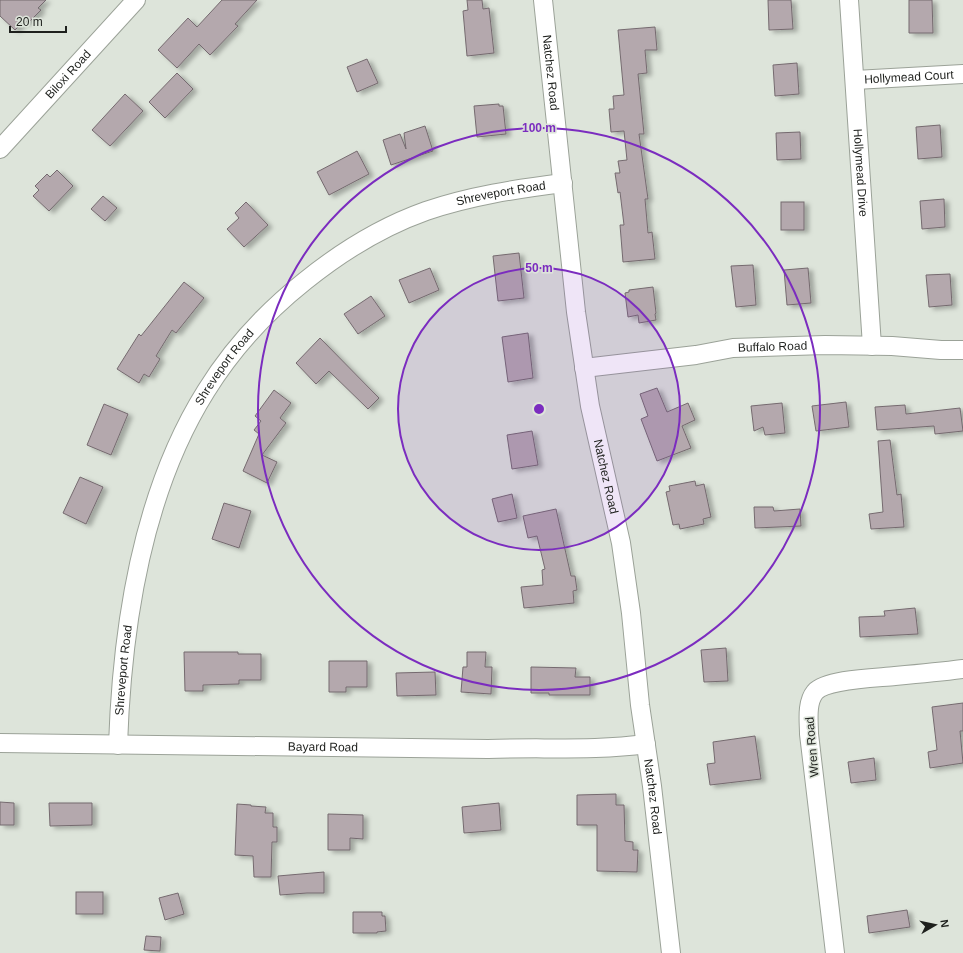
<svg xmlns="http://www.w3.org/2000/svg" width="963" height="953" font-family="Helvetica,sans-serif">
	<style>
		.building { fill: #b4a8ad; stroke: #756a6f; filter: url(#shadow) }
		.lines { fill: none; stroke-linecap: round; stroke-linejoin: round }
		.minor-casing { stroke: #9ba298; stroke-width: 20 }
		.minor { stroke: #fff; stroke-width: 18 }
		.ring { fill: none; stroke: #7b2cbf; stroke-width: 2 }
		.labels { text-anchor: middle; stroke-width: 3; stroke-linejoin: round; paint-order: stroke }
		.street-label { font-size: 12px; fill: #1e201d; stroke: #dde4da }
		.centre { fill: #7b2cbf; stroke: #dde4da; stroke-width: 2 }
		.ring-label { font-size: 12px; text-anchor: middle; font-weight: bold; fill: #7b2cbf; stroke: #dde4da; stroke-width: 3; stroke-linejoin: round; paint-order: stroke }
	</style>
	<defs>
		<filter id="shadow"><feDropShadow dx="4.5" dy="2.5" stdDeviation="2" flood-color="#0004"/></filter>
	</defs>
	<rect width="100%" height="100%" fill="#dde4da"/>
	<!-- building -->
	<g class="building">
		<path d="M0,0H46L38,8L41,10L29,22L28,20L25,23L23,22L15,30L0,16Z"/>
		<path d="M222,0H257L235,24L238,26L210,55L199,44L177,68L158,50L188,18L197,27Z"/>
		<path d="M467,0H482L483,9L489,8L494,53L467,56L463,11L468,10Z"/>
		<path d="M768,0H791L793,29L769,30Z"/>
		<path d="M909,0H932L933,33H909Z"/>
		<path d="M655,27L657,50H645L647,73L638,74L644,134H639L648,199H645L648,233L652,232L655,259L623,262L620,225H624L620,192L618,193L615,173H620L618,161L627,160L624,131L611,132L609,109H614L613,96L624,95L618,30Z"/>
		<path d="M367,59L378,83L357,92L347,67Z"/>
		<path d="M797,63L799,94L775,96L773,65Z"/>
		<path d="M177,73L193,89L165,118L149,102Z"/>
		<path d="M125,94L143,111L110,146L92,130Z"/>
		<path d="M499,104V106H503L506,134L477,137L474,106Z"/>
		<path d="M940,125L942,157L918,159L916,127Z"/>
		<path d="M425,126L433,151L391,165L383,140L400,134L406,149L404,133Z"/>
		<path d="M800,132L801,159L777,160L776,133Z"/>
		<path d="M357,151L369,174L329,195L317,172Z"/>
		<path d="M57,170L73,186L49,211L33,196L39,190L35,186L47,174L50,177Z"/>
		<path d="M103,196L117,208L105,221L91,209Z"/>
		<path d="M944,199L945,227L922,229L920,201Z"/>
		<path d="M246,202L268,225L244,247L227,229L239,218L235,213Z"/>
		<rect x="781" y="202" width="23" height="28"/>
		<path d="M519,253L524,298L498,301L493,256Z"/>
		<path d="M753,265L756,305L736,307L731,266Z"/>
		<path d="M430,268L439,290L409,303L399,280Z"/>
		<path d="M808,268L811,303L787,305L784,270Z"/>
		<path d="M950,274L952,305L929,307L926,275Z"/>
		<path d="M184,282L204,298L176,333L172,330L156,356L160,359L149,377L144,374L139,383L117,369L139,334L141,336Z"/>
		<path d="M653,287L656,313L655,314L656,320L639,323L638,315L628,317L625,293L629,292V290Z"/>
		<path d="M371,296L385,316L358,334L344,314Z"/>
		<path d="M528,333L533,378L508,382L502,337Z"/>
		<path d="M320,338L379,398L368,409L329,371L316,384L296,363Z"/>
		<path d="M657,388L667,412L688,403L695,420L682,426L691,448L657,461L641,419L648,416L640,394Z"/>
		<path d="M274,390L291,403L280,418L286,423L262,455L277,462L267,483L243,471L259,434L254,430L261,421L255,416Z"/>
		<path d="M846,402L849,427L816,431L812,406Z"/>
		<path d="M782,403L785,433L765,435L763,427L754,431L751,406Z"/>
		<path d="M104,404L128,414L111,455L87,445Z"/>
		<path d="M905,405L906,414L960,408L963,431L935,434L934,426L877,430L875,407Z"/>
		<path d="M532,431L538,465L512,469L507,435Z"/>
		<path d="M890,440L897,495L901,494L904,527L871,529L869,514L883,512L878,441Z"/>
		<path d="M80,477L103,487L86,524L63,513Z"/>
		<path d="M695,481L696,486L704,484L711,517L703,519L704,524L680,529L679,524L673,525L666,492L670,491L669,486Z"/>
		<path d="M512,494L517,518L498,522L492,499Z"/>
		<path d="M224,503L251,511L239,548L212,539Z"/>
		<path d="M754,507H773L774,511L800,509L801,526L755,528Z"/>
		<path d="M556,509L571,576H575L577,590L573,591L574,603L524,608L521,587L543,585L542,570L545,569L537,536L528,538L523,516Z"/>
		<path d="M915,608L918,634L860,637L859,617L885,616L884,611Z"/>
		<path d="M726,648L728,681L704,682L701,650Z"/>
		<path d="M184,652H238V654H261V680H239V684L203,685V691H185Z"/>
		<path d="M467,652H486L485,667H492L491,694L461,692L463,667H467Z"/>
		<path d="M329,661H367V687H346V692H329Z"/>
		<path d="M531,667L576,668L575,677H590V695H549V693H531Z"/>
		<path d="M435,672L436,695L397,696L396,673Z"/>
		<path d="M963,703V731H960L963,763L930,768L928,752L937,750L932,707Z"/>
		<path d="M755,736L761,779L710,785L707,764L715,763L713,742Z"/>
		<path d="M874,758L876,780L851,783L848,762Z"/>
		<path d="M616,794V805H624L625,841L633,842V850H638L637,872L597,871V825H577V795Z"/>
		<path d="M0,802L14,803V825H0Z"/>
		<path d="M49,803H92V825L50,826Z"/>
		<path d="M499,803L501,830L464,833L462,807Z"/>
		<path d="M237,804L251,805V806L266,807L265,813H273V827H277V842H272L271,877H254L253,856L235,855Z"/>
		<path d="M328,814L363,815V839L350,838V850H328Z"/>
		<path d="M324,872V893H307L280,895L278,876Z"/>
		<rect x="76" y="892" width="27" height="22"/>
		<path d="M178,893L184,914L165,920L159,898Z"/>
		<path d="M907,910L910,927L869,933L867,916Z"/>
		<path d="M353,912H382V916H385L386,931L377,932V933H353Z"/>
		<path d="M146,936L161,937L160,951L144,950Z"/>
	</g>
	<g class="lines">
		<defs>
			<g id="minor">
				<path id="s1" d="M543,0L576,312L590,406L621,543L631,613L640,705L652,786L671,953"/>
				<path id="s2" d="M849,0L872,346"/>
				<path id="s3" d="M855,80L963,74"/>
				<path id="s4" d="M0,149L136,0"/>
				<path id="s5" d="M584,368L696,355L733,348L825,345L892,346L941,350H963"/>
				<path id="s6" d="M0,743L488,749C541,747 594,751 646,744"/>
				<path id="s7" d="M118,745C122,626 142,493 206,391C232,349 266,312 305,281C341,252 381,227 426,211C470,196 516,189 563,183"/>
				<path d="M835,953L809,734C809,722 806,703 815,692C827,679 877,678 895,676C918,674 940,672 963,669"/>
			</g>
		</defs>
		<!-- minor casing -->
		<use href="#minor" class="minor-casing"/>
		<!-- minor -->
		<use href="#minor" class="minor"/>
	</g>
	<!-- distance rings -->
	<circle cx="539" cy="409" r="141" fill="#7b2cbf" fill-opacity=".12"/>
	<g class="ring">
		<circle cx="539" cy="409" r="141"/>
		<circle cx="539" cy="409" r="281"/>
	</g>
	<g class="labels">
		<!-- street labels -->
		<g class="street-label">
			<text dy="4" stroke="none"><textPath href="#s1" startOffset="73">Natchez Road</textPath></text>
			<text dy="4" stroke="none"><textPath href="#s4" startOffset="101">Biloxi Road</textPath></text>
			<text dy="4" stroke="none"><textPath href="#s3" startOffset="54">Hollymead Court</textPath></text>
			<text dy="4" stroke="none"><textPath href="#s2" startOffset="173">Hollymead Drive</textPath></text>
			<text dy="4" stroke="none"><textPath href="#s7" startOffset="735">Shreveport Road</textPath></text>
			<text dy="4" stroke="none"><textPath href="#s5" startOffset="190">Buffalo Road</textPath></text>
			<text dy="4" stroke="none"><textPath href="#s7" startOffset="399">Shreveport Road</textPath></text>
			<text dy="4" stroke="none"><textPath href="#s1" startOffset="481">Natchez Road</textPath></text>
			<text dy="4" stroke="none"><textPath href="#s7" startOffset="75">Shreveport Road</textPath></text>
			<text dy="4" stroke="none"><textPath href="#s6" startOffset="323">Bayard Road</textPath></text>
			<text transform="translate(812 747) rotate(-95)" y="4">Wren Road</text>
			<text dy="4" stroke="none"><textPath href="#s1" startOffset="805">Natchez Road</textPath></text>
		</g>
	</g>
	<circle cx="539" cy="409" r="6" class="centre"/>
	<g class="ring-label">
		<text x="539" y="132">100 m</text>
		<text x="539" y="272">50 m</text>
	</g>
	<!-- north arrow -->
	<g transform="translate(935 925) rotate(81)" stroke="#dde4da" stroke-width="3" paint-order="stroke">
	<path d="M0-3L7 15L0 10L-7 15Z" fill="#1e201d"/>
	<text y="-6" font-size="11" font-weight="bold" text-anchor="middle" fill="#1e201d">N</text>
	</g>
	<!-- scale -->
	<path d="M10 26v6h56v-6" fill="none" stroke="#1e201d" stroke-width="2"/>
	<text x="16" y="26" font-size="12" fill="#1e201d" stroke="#dde4da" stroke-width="3" paint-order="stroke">20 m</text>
</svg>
